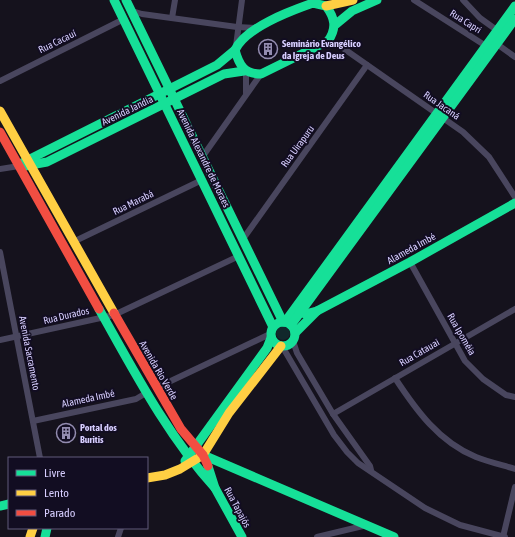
<svg xmlns="http://www.w3.org/2000/svg" width="515" height="537" font-family="'Asap Condensed',sans-serif">
	<style>
		.green { fill: #11282b }
		.lines { fill: none; stroke-linecap: round; stroke-linejoin: round }
		.street { stroke: #49465e; stroke-width: 6 }
		.fast { stroke: #16e098; stroke-width: 9 }
		.slow { stroke: #ffcf43; stroke-width: 9 }
		.jam { stroke: #f24e42; stroke-width: 9 }
		.labels { text-anchor: middle; stroke-width: 4; stroke-linejoin: round; paint-order: stroke }
		.street-label { font-size: 10px; fill: #d7ceff; stroke: #120d22 }
		.poi-label { font-size: 10px; font-weight: bold; fill: #d7ceff; stroke: #120d22; text-anchor: start }
	</style>
	<rect width="100%" height="100%" fill="#15121d"/>
	<!-- green -->
	<circle class="green" cx="283" cy="333" r="7"/>
	<g class="lines">
		<!-- street -->
		<g class="street">
			<path d="M414,0L486,46"/>
			<path d="M463,0L480,18L498,31"/>
			<path d="M132,11L142,14L237,27L257,28"/>
			<path d="M172,18L175,0"/>
			<path d="M325,42L340,46L463,132L489,157L515,197"/>
			<path d="M497,44L515,57"/>
			<path d="M236,46L242,0"/>
			<path d="M0,81L124,19"/>
			<path d="M246,93V73"/>
			<path d="M203,156L261,74"/>
			<path d="M0,169L19,166"/>
			<path d="M243,239L367,65"/>
			<path d="M73,242L202,180"/>
			<path d="M0,252L40,458"/>
			<path d="M410,262L465,361L483,379L506,395L515,397"/>
			<path d="M0,340L114,315L239,256"/>
			<path d="M293,341L297,353L333,414L370,466L371,470"/>
			<path d="M282,346L334,435L347,452L358,463L425,508L460,525L505,537"/>
			<path d="M395,378C416,410 439,442 476,457C489,462 502,465 515,469"/>
			<path d="M156,388L270,334"/>
			<path d="M333,414L515,309"/>
			<path d="M33,421L136,399L146,393"/>
			<path d="M118,537L121,528"/>
			<path d="M317,537L367,525"/>
			<path d="M503,537L515,487"/>
		</g>
		<!-- fast -->
		<g class="fast">
			<path d="M114,0L273,327"/>
			<path d="M126,0L283,322"/>
			<path d="M313,3L326,6C335,18 337,28 328,41L261,74C244,74 239,65 235,50C246,27 290,11 313,3Z"/>
			<path d="M335,25L352,11L377,0"/>
			<path d="M22,163L217,65L235,50"/>
			<path d="M25,166L47,162L224,74L244,71"/>
			<path d="M99,309C134,371 167,435 215,488"/>
			<path d="M301,312L305,314L317,311L410,262L515,203"/>
			<circle cx="283" cy="334" r="12"/>
			<path d="M285,322L515,6"/>
			<path d="M291,325L515,19"/>
			<path d="M295,333L317,311"/>
			<path d="M203,455L394,537"/>
			<path d="M185,461L267,348L271,338"/>
			<path d="M208,466L215,488L242,537"/>
			<path d="M0,506L9,504"/>
			<path d="M45,537L47,528"/>
		</g>
		<!-- slow -->
		<g class="slow">
			<path d="M326,6L353,0"/>
			<path d="M0,111L114,313"/>
			<path d="M147,478L165,475L180,469L203,455L229,413L281,346"/>
			<path d="M30,537L33,528"/>
		</g>
		<!-- jam -->
		<g class="jam">
			<path d="M0,132L99,309"/>
			<path d="M114,313L181,429L203,455L208,466"/>
		</g>
	</g>
	<!-- icons -->
	<defs>
		<symbol id="building-ring" viewBox="-11 -11 22 22"><circle r="9.5" fill="#120d22" stroke="#938cb0" stroke-width="1.5"/><path d="M-4-6H4V6H1V3H-1V6H-4ZM-2.5-4.3h1.7v1.8h-1.7ZM.8-4.3h1.7v1.8H.8ZM-2.5-1h1.7V.8h-1.7ZM.8-1h1.7V.8H.8Z" fill="#938cb0"/></symbol>
	</defs>
	<g fill-rule="evenodd">
		<use href="#building-ring" x="257" y="38" width="22" height="22"/>
		<use href="#building-ring" x="55" y="422" width="22" height="22"/>
	</g>
	<g class="labels">
		<!-- street labels -->
		<g class="street-label">
			<text transform="translate(466 21) rotate(32)" y="4">Rua Capri</text>
			<text transform="translate(57 41) rotate(-26)" y="4">Rua Cacauí</text>
			<text transform="translate(442 105) rotate(35)" y="4">Rua Jacaná</text>
			<text transform="translate(127 110) rotate(-26)" y="4">Avenida Jandia</text>
			<text transform="translate(297 146) rotate(-54)" y="4">Rua Uirapuru</text>
			<text transform="translate(204 158) rotate(64)" y="4">Avenida Alexandre de Moraes</text>
			<text transform="translate(133 202) rotate(-26)" y="4">Rua Marabá</text>
			<text transform="translate(411 248) rotate(-29)" y="4">Alameda Imbé</text>
			<text transform="translate(66 315) rotate(-13)" y="4">Rua Durados</text>
			<text transform="translate(462 334) rotate(60)" y="4">Rua Ipoméia</text>
			<text transform="translate(419 352) rotate(-30)" y="4">Rua Catauai</text>
			<text transform="translate(30 353) rotate(79)" y="4">Avenida Sacramento</text>
			<text transform="translate(159 370) rotate(60)" y="4">Avenida Rio Verde</text>
			<text transform="translate(88 398) rotate(-12)" y="4">Alameda Imbé</text>
			<text transform="translate(238 507) rotate(62)" y="4">Rua Tapajós</text>
		</g>
		<!-- poi labels -->
		<g class="poi-label">
			<text x="282" y="47">Seminário Evangélico<tspan x="282" dy="12">da Igreja de Deus</tspan></text>
			<text x="80" y="431">Portal dos<tspan x="80" dy="12">Buritis</tspan></text>
		</g>
	</g>
	<!-- legend -->
	<rect x="8" y="457" width="140" height="72" fill="#120d22" stroke="#615a7a"/>
	<rect x="16" y="470" width="20" height="6" fill="#16e098" stroke="#615a7a"/>
	<text x="44" y="477" font-size="12" fill="#d7ceff">Livre</text>
	<rect x="16" y="490" width="20" height="6" fill="#ffcf43" stroke="#615a7a"/>
	<text x="44" y="497" font-size="12" fill="#d7ceff">Lento</text>
	<rect x="16" y="510" width="20" height="6" fill="#f24e42" stroke="#615a7a"/>
	<text x="44" y="517" font-size="12" fill="#d7ceff">Parado</text>
</svg>
